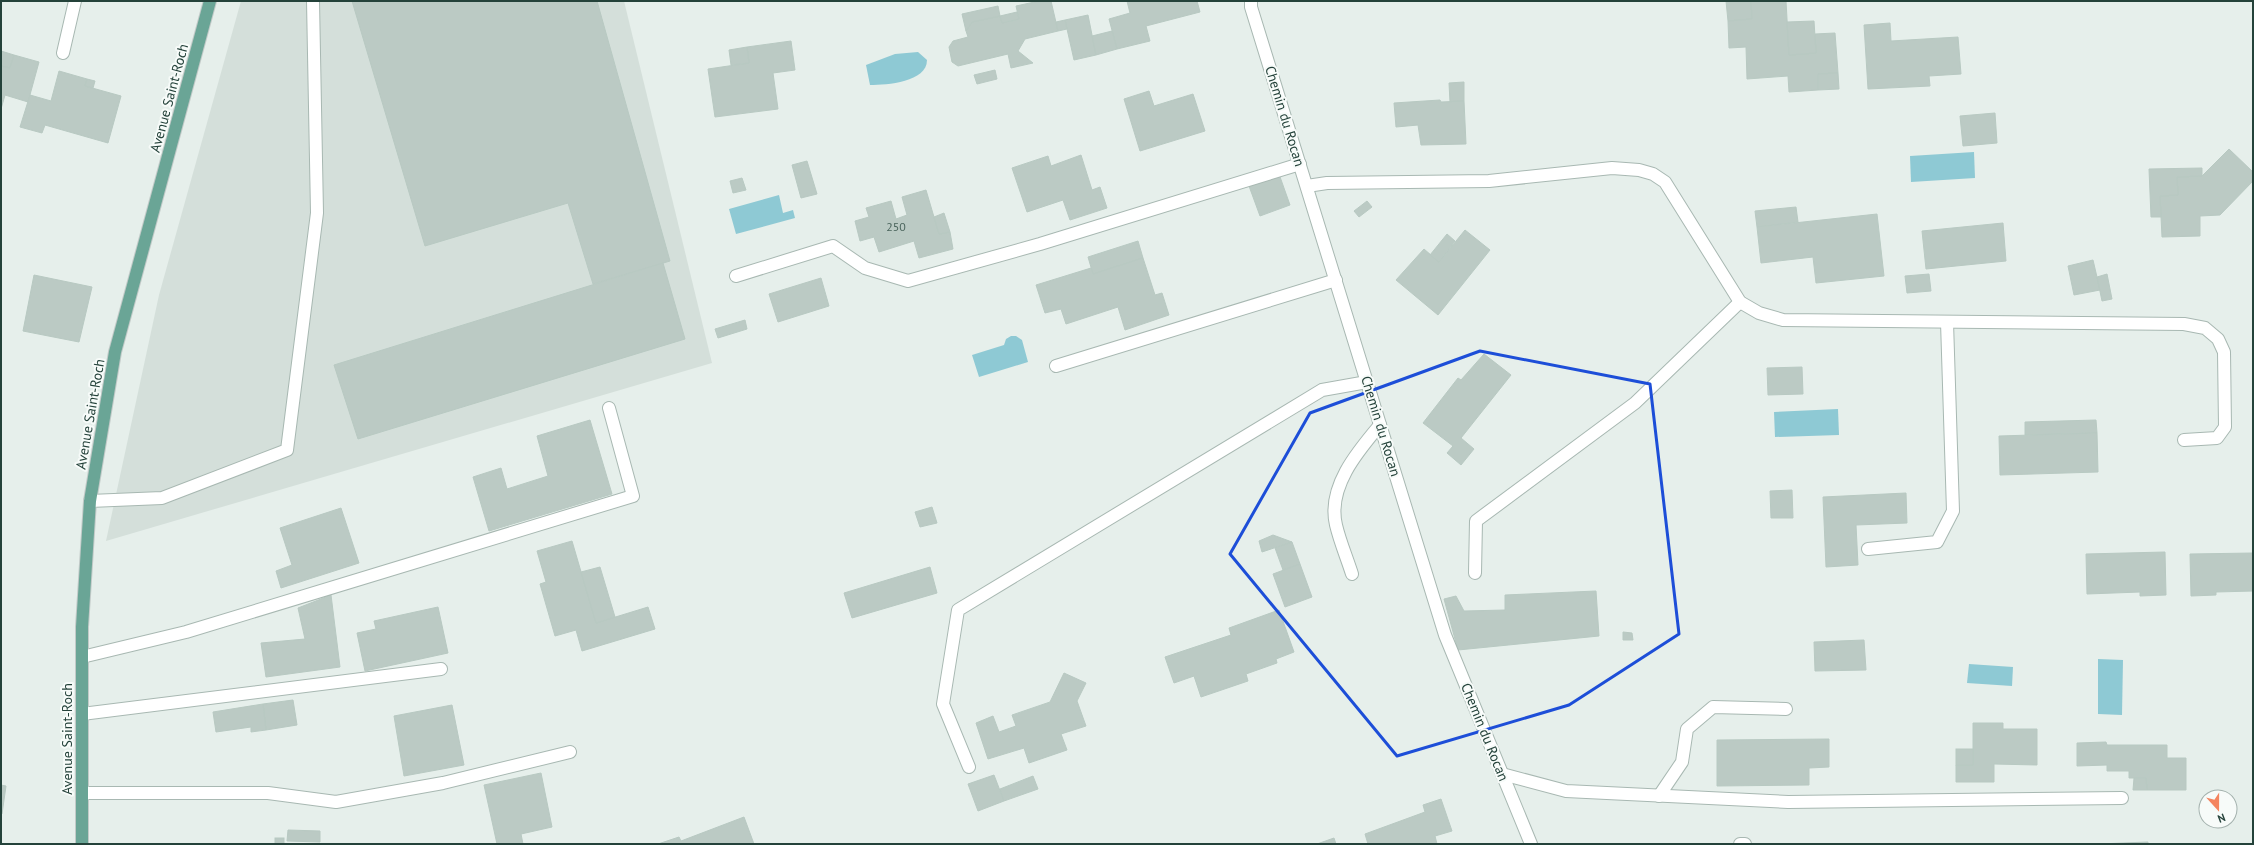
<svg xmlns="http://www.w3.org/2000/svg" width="2254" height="845" font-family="'PT Sans',sans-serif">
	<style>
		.built { fill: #d4dfda }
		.water { fill: #8ec9d4 }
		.building { fill: #bbcac4; stroke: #b8c9c2 }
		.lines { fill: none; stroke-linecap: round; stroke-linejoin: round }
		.minor-casing { stroke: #a8b8b2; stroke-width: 14 }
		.major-casing { stroke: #c2cac8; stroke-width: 14 }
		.minor { stroke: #fff; stroke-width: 12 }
		.major { stroke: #6aa596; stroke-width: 12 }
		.marked { fill: none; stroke: #1d4ed8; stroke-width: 3; stroke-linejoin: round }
		.labels { text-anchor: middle; stroke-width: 4; stroke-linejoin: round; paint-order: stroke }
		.number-label { font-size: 12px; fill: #4a645c }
		.street-label { font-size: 14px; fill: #24423a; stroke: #f7fbf9 }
	</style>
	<rect width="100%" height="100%" fill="#e6efeb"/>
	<!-- built -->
	<path class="built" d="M241,1H624L712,363L106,541L159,295Z"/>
	<!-- water -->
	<g class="water">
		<path d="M918,52L927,60C927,82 887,85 870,85L866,65L895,54Z"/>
		<path d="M1974,152L1975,178L1911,182L1910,156Z"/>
		<path d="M779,195L783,213L793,210L795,218L736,234L729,209Z"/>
		<path d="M1011,336H1016L1022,340L1028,362L979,377L972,355L1004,345L1006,339Z"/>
		<path d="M1838,409L1839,435L1775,437L1774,412Z"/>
		<path d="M2098,659L2123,660L2122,715L2098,714Z"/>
		<path d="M1969,664L2013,667L2012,686L1967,683Z"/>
	</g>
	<!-- building -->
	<g class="building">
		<path d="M352,1H597L670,261L593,284L568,203L425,246Z"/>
		<path d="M1039,1H1051L1058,31L1025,39L1018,51L1033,63L1011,68L1008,54L958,66L952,62L949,47L953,41L968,37L966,31L972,22L1000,16L1002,23L1019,19L1016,6Z"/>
		<path d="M1127,1H1197L1200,12L1146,26L1150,41L1117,49L1109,19L1130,13Z"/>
		<path d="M1726,1H1751L1752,19L1728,21Z"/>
		<path d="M1751,1H1786L1789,55L1816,53L1815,34L1835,33L1838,73L1818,74V90L1789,92L1788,76L1747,79L1746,47L1729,48L1728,21L1752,19Z"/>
		<path d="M998,6L1000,16L972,22L966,31L962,14Z"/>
		<path d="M1017,12L1019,19L1002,23L1000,16Z"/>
		<path d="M1088,15L1096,55L1074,60L1065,20Z"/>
		<path d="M1065,20L1067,29L1058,31L1056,22Z"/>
		<path d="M1814,21L1816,53L1789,55L1787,22Z"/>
		<path d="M1890,23L1891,41L1958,37L1961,74L1929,76L1930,86L1868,89L1864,25Z"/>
		<path d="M1112,31L1117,49L1096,55L1092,36Z"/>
		<path d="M791,41L795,70L773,73L778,109L715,117L708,69L749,63L747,47Z"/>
		<path d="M747,47L749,63L731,65L729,50Z"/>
		<path d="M1,51L14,55L10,68L1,66Z"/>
		<path d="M14,55L39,62L28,102L5,95L1,109V66L10,68Z"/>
		<path d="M995,70L997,79L977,84L974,75Z"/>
		<path d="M59,71L87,79L85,86L121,96L108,143L45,125L42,133L20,127L30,95L51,101Z"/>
		<path d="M1838,73L1839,89L1818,90V74Z"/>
		<path d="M87,79L95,81L93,88L85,86Z"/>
		<path d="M1464,82V101L1450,102L1449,83Z"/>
		<path d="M1149,91L1154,106L1193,94L1205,131L1140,151L1124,99Z"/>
		<path d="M1440,100L1441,102L1464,101L1466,144L1421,145L1418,125L1396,127L1394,103Z"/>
		<path d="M1995,113L1997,143L1963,146L1960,116Z"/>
		<path d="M2229,149L2253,172V181L2220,215L2200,216V236L2162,237L2160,196L2178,195L2177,177L2202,176Z"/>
		<path d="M1081,155L1092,190L1100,187L1107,208L1070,220L1063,200L1027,212L1012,168L1048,156L1051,166Z"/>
		<path d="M807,161L817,194L801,198L792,165Z"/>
		<path d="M2202,168V176L2177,177L2178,195L2160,196L2161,217H2151L2149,169Z"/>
		<path d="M1279,174L1290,205L1260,216L1249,186Z"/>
		<path d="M742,178L746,190L733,193L730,181Z"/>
		<path d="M926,190L939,234L950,232L953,249L919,258L914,241L879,252L874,237L860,241L855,221L869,217L866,208L891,201L896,219L907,215L902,197Z"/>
		<path d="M1367,201L1372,207L1359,217L1354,211Z"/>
		<path d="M1796,207L1798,222L1757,227L1755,211Z"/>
		<path d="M944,213L950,232L939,234L934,217Z"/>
		<path d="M1877,214L1884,276L1816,283L1813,257L1761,263L1757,227Z"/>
		<path d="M2003,223L2006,261L1926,269L1922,231Z"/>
		<path d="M1465,230L1490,250L1438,315L1396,280L1424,249L1439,262Z"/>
		<path d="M1447,234L1455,241L1439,262L1430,255Z"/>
		<path d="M1138,241L1143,258L1093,274L1088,257Z"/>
		<path d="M1143,258L1155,295L1162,293L1169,315L1125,330L1118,307L1066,324L1061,309L1045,313L1036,285L1091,268L1093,274Z"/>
		<path d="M2093,260L2100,290L2074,295L2068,266Z"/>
		<path d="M663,263L685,339L358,439L334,365Z"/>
		<path d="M1929,274L1931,291L1907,293L1905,276Z"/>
		<path d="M2107,274L2112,299L2102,301L2097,277Z"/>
		<path d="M34,275L92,287L79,342L23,331Z"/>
		<path d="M821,278L829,306L778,322L769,294Z"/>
		<path d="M745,320L747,329L718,338L715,329Z"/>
		<path d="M1484,354L1511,375L1461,438L1474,449L1461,465L1447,453L1453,446L1423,423L1458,378L1461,380Z"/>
		<path d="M1802,367L1803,394L1768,395L1767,368Z"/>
		<path d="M590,420L612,494L489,531L473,477L501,468L507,489L548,476L537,436Z"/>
		<path d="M2096,420L2097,433L2025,435V422Z"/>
		<path d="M2097,433L2098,472L2000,475L1999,436Z"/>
		<path d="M1792,490L1793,518H1771L1770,491Z"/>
		<path d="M1906,493L1907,523L1856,525L1858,565L1826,567L1823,497Z"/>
		<path d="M932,507L937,523L920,527L915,512Z"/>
		<path d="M341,508L359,563L281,588L276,571L292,565L280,528Z"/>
		<path d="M1273,535L1292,542L1262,552L1259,541Z"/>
		<path d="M572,541L596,623L648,607L655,629L582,651L576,630L555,636L540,584L546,582L537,551Z"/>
		<path d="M1292,542L1300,564L1283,570L1275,548Z"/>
		<path d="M2165,552L2166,595L2140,596V592L2087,594L2086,554Z"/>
		<path d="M2253,553V591L2216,592V595L2191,596L2190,554Z"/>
		<path d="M1300,564L1312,597L1285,607L1273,574Z"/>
		<path d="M600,567L615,617L596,623L581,572Z"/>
		<path d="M930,567L937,593L852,618L844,593Z"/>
		<path d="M1596,591L1599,636L1458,650L1444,599L1456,596L1464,611L1505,610V595Z"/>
		<path d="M331,595L340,667L266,677L261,643L305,639L298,608Z"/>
		<path d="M438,607L448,653L365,671L357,633L376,629L374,621Z"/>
		<path d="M1279,610L1294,652L1276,659L1277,663L1246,674L1248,681L1201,697L1194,676L1174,683L1165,657L1231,635L1229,628Z"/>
		<path d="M1623,632L1632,633L1633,640H1623Z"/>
		<path d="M1864,640L1866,670L1815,671L1814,642Z"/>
		<path d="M1064,673L1086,683L1077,701L1086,726L1061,734L1067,750L1029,763L1024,748L988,759L976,723L993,716L999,732L1016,726L1012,715L1050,702Z"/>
		<path d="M293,700L297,725L266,730L263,704Z"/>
		<path d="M263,704L266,730L251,732V727L216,732L213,712Z"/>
		<path d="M452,705L464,765L404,776L394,716Z"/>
		<path d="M1973,723H2003V729H2037V765L1994,764V782H1956V765H1973Z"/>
		<path d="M1829,739V767L1809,768V785L1717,786V740Z"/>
		<path d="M2106,742L2107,745H2167V758H2186V790H2147L2146,778H2129V771H2107V765L2077,766V743Z"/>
		<rect x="1956" y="749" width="17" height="16"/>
		<path d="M541,773L552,827L521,834L523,844H497L484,785Z"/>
		<path d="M994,775L1004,801L978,811L968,784Z"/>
		<path d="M1033,776L1038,789L1004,801L1000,789Z"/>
		<path d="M2134,778H2146L2147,790H2133Z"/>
		<path d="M1,785L6,786L2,814H1Z"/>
		<path d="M1441,799L1452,831L1435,836L1437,844H1368L1365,834L1425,812L1423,805Z"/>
		<path d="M744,817L754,844H658L679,837L681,841Z"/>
		<path d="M288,830L320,831V842L287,841Z"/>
		<rect x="275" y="838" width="9" height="6"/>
		<path d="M1334,838L1336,844H1317Z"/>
		<path d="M2148,842V844H2099Z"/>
	</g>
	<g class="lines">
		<defs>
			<g id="minor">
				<path d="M1251,1V7L1445,635L1531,844"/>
				<path d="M63,53L75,1"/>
				<path d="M1307,186L1327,183L1489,181L1612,168L1639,170L1653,174L1665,182L1740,302L1759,313L1783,320L2184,324L2205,328L2218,339L2224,352L2225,427L2217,438L2184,440"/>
				<path d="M736,276L833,246L865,268L908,281L1040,244L1300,164"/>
				<path d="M1056,366L1336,280"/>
				<path d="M90,501L162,498L287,450L317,213L313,1"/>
				<path d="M1868,549L1937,542L1953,511L1947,322"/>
				<path d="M1475,573L1476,521L1635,403L1740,302"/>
				<path d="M1352,574C1347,558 1340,542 1336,525C1327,487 1358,451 1380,425"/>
				<path d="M82,657L186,632L633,496L609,408"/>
				<path d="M82,714L441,669"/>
				<path d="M969,767L943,704L958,610L1322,390L1367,382"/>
				<path d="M1502,774L1566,791L1788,802L2122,798"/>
				<path d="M82,793H268L336,802L443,783L570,752"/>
				<path d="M1659,796L1682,762L1687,729L1713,707L1786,709"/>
				<path d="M1740,844H1745"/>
			</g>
			<path id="major" d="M82,844V627L90,501L115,352L210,1"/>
		</defs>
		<!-- minor casing -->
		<use href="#minor" class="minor-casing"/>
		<!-- major casing -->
		<use href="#major" class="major-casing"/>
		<!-- minor -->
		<use href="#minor" class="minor"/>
		<!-- major -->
		<use href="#major" class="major"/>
	</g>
	<!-- marked area -->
	<path class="marked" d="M1480,351L1650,384L1679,634L1569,705L1397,756L1230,554L1310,413Z"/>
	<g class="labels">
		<!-- number labels -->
		<g class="number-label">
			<text x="896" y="231">250</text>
		</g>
		<!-- street labels -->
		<g class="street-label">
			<text transform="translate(169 98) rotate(-75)" y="5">Avenue Saint-Roch</text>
			<text transform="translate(1285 116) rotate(73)" y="5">Chemin du Rocan</text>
			<text transform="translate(90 414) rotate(-80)" y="5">Avenue Saint-Roch</text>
			<text transform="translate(1381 426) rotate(73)" y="5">Chemin du Rocan</text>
			<text transform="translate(1485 732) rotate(68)" y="5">Chemin du Rocan</text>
			<text transform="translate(67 739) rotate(-90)" y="5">Avenue Saint-Roch</text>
		</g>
	</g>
	<!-- border -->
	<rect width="2254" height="845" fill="none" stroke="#24423a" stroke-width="4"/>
	<!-- north arrow -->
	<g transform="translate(2218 809) rotate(159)"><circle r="19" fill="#f7fbf9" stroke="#a3b1ad"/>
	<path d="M0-3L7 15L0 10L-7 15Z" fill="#f4845f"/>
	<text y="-6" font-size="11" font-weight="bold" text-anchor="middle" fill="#24423a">N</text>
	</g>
</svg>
